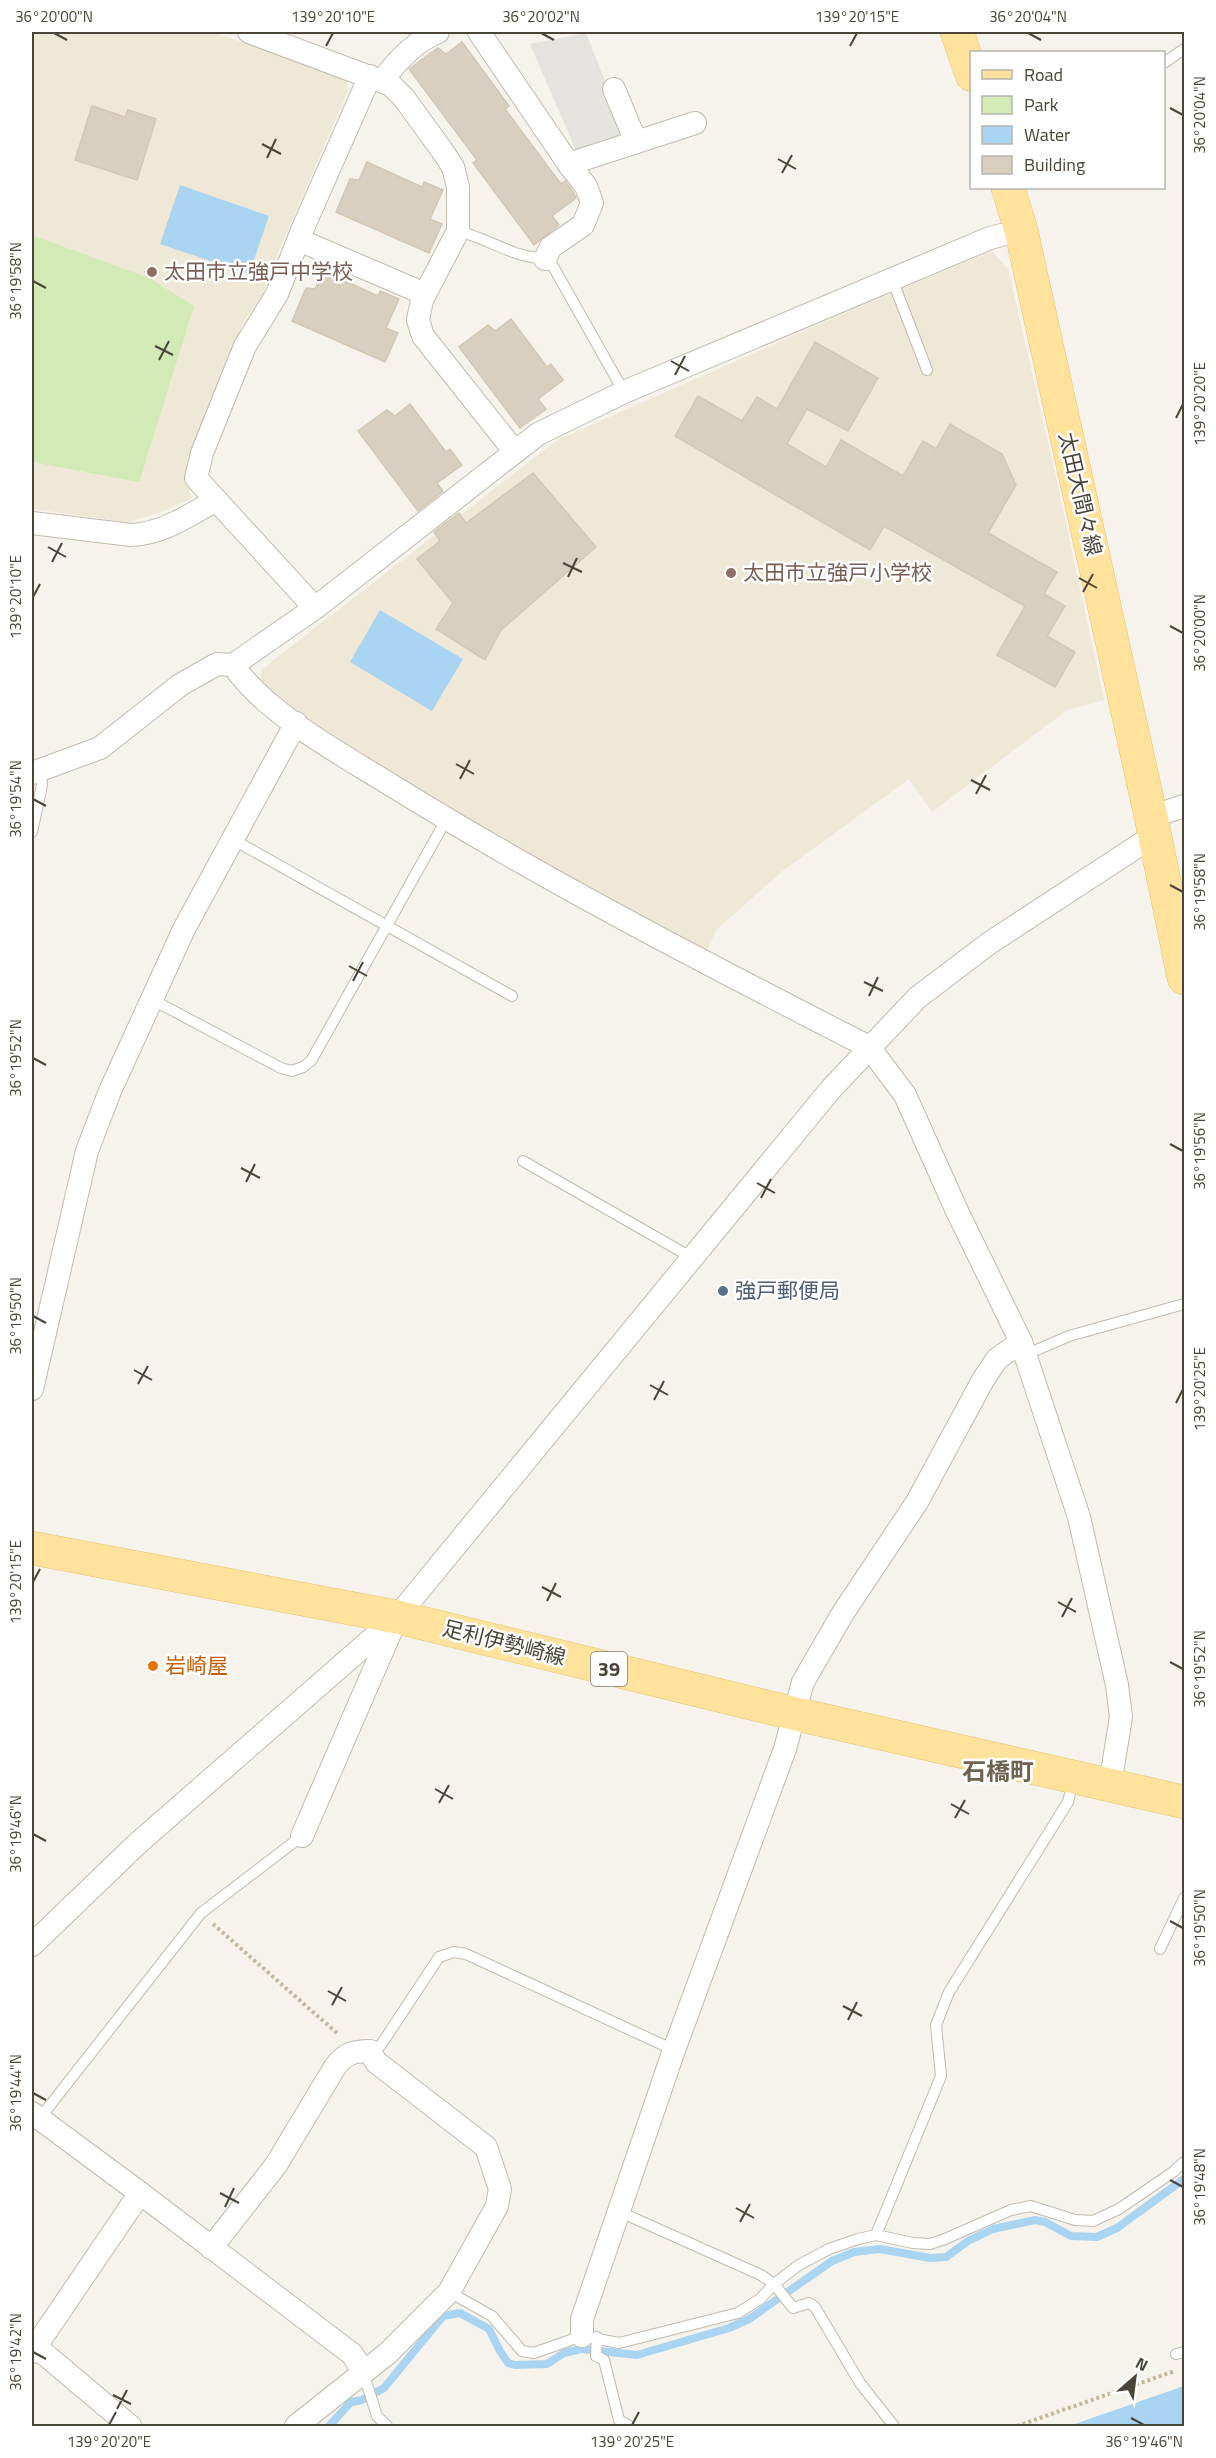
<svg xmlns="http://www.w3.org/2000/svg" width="1216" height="2458" font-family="'Titillium Web','Noto Sans JP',sans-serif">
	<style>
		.education { fill: #efe8d6 }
		.green { fill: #d2eab5 }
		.parking { fill: #e5e3e0 }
		.water { fill: #a9d4f2 }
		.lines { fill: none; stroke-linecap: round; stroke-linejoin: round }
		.stream { stroke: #a9d4f2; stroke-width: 8 }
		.building { fill: #d8cfc1; stroke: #d3c7b4; stroke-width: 1.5 }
		.service-casing { stroke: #c2bbae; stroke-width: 12 }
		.minor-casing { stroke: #c2bbae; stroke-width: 24 }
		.primary-casing { stroke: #e6c16a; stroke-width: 34 }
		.path { stroke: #c4b79f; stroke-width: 4; stroke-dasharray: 3 3; stroke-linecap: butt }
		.service { stroke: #fff; stroke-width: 10 }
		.minor { stroke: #fff; stroke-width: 22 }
		.primary { stroke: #ffe39c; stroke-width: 33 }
		.ticks { fill: none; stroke: #4b4439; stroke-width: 2 }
		.education-dot { fill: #8d6e63; stroke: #fff; stroke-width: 2 }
		.service-dot { fill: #5c6f8a; stroke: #fff; stroke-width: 2 }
		.food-dot { fill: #e8710a; stroke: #fff; stroke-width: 2 }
		.labels { text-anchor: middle; stroke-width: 5; stroke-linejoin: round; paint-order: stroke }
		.shield { fill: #fff; stroke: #817c74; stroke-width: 1.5 }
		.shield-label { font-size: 20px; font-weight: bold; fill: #4b4439 }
		.education-label { font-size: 21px; fill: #785e54; stroke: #fff; text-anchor: start }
		.street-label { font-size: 21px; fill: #4b4439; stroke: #fff }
		.service-label { font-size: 21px; fill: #4e5e75; stroke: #fff; text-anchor: start }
		.food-label { font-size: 21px; fill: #c56008; stroke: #fff; text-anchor: start }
		.quarter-label { font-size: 24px; font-weight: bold; fill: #6e6250; stroke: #fff }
		.neatline { fill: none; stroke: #4b4439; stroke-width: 2 }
		.ticks-label { font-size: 15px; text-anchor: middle; fill: #4b4439 }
	</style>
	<rect width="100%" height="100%" fill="#f6f3ec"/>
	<!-- education -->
	<g class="education">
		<path d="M32,32H212L337,74L347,80L348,91L280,248L263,295L243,323L193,446L187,483L192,498L164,511L128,522L32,509Z"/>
		<path d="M992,251L1008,269L1056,477L1104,700L1067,710L932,812L909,779L784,870L717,929L704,955L430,801L311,723L260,682L262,669L557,440L863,305Z"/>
	</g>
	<!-- green -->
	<path class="green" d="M32,235L149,278L194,306L139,482L32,462Z"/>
	<!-- parking -->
	<path class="parking" d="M586,33L628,139L578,155L530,44Z"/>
	<!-- water -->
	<g class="water">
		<path d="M180,185L269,216L249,274L160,244Z"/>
		<path d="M380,610L463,659L432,711L350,662Z"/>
		<path d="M1184,2386V2426H1069Z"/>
	</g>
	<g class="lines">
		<!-- stream -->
		<path class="stream" d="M329,2426L351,2402L362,2400L384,2388L443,2316L460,2313L489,2329L500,2351L508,2363L515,2365L547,2364L564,2353L581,2349L637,2355L729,2328L749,2319L832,2261L854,2252L880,2249L930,2258L946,2257L968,2241L993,2229L1035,2220L1045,2222L1071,2236L1097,2237L1117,2228L1184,2179"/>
	</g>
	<!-- building -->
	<g class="building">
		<path d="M462,42L509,106L505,109L561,184L565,181L574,193L576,198L552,216L559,225L534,245L473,163L477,160L409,69L438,48L446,54Z"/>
		<path d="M92,106L125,117L128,110L156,119L137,180L75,160Z"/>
		<path d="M367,162L422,187L424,182L443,190L430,219L442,224L429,253L336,212L350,179L359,180Z"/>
		<path d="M323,271L378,296L380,291L399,299L386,328L398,333L385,362L292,321L306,288L315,289Z"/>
		<path d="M511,319L547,367L551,364L563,380L538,399L546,409L520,428L459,347L488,325L495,331Z"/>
		<path d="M815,342L878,378L848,431L807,409L787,444L826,467L841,440L903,476L923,441L936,449L950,424L1002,454L1016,485L988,533L1057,572L1044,594L1065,606L1047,636L1075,652L1055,687L997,655L1025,606L884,526L870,550L675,436L698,396L742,421L757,397L777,409Z"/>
		<path d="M410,404L446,452L450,449L462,465L437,483L443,491L418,511L358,431L387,410L395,416Z"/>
		<path d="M533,473L596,547L501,630L485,660L436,629L453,603L417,559L440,541L434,532L459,513L466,523Z"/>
	</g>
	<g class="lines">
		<defs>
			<g id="service">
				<path d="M1164,63L1184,49"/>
				<path d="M458,231C478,236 494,245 513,252C525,257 538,257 550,261L624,392"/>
				<path d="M892,279L927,370"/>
				<path d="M32,832L42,785L41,771"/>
				<path d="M232,839L512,996"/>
				<path d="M151,999L281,1068L292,1071L303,1067L311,1061L446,820"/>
				<path d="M523,1161L682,1252L691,1259"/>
				<path d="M1025,1355L1069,1336L1184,1304"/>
				<path d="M1160,1949L1184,1898"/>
				<path d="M370,2051L381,2045L439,1957L454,1952L466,1954L674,2050"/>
				<path d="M40,2118L201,1913L302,1836"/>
				<path d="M620,2212L761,2275L774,2284L793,2308L809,2303L815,2307L860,2383L894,2426"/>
				<path d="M876,2235L941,2076L936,2025L949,1992L1068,1802L1073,1780"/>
				<path d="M449,2292L492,2316L522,2351L534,2353L582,2336L619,2343L738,2313L760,2299L774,2284L799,2265L829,2249L858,2239L876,2235L913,2243L930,2244L945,2239L1011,2210L1031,2206L1075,2220L1093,2221L1119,2209L1173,2172L1184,2162"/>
				<path d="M597,2337L596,2356L604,2360L619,2420L629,2426"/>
				<path d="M1176,2354L1184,2352"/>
				<path d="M363,2372L377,2416L387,2426"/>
			</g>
			<g id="minor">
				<path d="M249,32L391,85L404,98L441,149L453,167L458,187V231L422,300L418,320L423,336L515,452"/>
				<path d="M479,32L570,166L586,186L592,203L583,225L551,247L545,259"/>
				<path d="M382,81C396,62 416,41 438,32"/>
				<path d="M614,89L636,142"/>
				<path d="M570,166L578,161L695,123"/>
				<path d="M299,240L425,294"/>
				<path d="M32,523L131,535C162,534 190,515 216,500"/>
				<path d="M315,608L196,478L202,453L245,346L277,294L303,228L370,76"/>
				<path d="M233,665C265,713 341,754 391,785C546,881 707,964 869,1047L905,1095L957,1211L1021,1342L1079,1517L1117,1685L1121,1717L1110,1785"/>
				<path d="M32,773L100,748L180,685L217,664L233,665L315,608L538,434L624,392L990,238L1021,230"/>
				<path d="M1151,817L1184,806"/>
				<path d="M32,1389L87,1151L110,1091L184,929L296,723"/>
				<path d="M302,1836L394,1624"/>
				<path d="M32,1945L137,1844L397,1617L831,1089L917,998L988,944L1141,844L1155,840"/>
				<path d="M32,2113L140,2193L352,2354L363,2371"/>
				<path d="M211,2248L276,2165L335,2067C345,2053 354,2051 370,2051L376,2062L486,2147L500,2189L497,2206L449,2292L388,2353L296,2426"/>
				<path d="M582,2336V2319L674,2050L785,1749L803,1682L843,1613L917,1502L983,1380L997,1359L1021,1342"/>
				<path d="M35,2346L130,2426"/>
				<path d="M32,2352L140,2193"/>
			</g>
			<g id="primary">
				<path d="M957,32L972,75"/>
				<path d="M1008,188L1021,230L1151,817L1184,978"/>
				<path d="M32,1548L397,1617L796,1714L1184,1802"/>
			</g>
		</defs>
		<!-- service casing -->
		<use href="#service" class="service-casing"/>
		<!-- minor casing -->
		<use href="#minor" class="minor-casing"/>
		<!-- primary casing -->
		<use href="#primary" class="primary-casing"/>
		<!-- path -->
		<g class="path">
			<path d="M213,1924L338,2034"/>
			<path d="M1017,2426L1175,2371"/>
		</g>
		<!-- service -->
		<use href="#service" class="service"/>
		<!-- minor -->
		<use href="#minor" class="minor"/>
		<!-- primary -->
		<use href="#primary" class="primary"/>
	</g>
	<!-- ticks -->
	<path class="ticks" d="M54,33L67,40M541,33L554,40M1028,33L1041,40M326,46L333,33M850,46L857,33M1170,108L1183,115M262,144L281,154M267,158L276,139M778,159L796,169M782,173L792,155M33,281L46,288M155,346L173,355M159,360L169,341M671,361L689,371M675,375L685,356M1176,418L1183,404M48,547L66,557M52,562L62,543M563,563L582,572M568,577L577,558M1079,578L1097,588M1083,592L1093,574M33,597L40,584M1170,626L1183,633M456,764L474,774M460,779L470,760M971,780L990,790M976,794L986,775M33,799L46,806M1170,885L1183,892M349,966L367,976M353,981L363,962M864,982L883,991M869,996L878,977M33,1058L46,1065M1170,1144L1183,1151M241,1168L260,1178M246,1182L255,1164M757,1183L775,1193M761,1198L771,1179M33,1316L46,1323M134,1370L152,1380M138,1384L148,1366M650,1385L668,1395M654,1400L664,1381M1176,1403L1183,1389M33,1582L40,1569M542,1587L561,1597M547,1601L556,1583M1058,1602L1076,1612M1062,1617L1072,1598M1170,1662L1183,1669M435,1789L453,1799M439,1803L449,1785M951,1804L969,1814M955,1818L965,1800M33,1834L46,1841M1170,1921L1183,1928M328,1991L346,2001M332,2005L342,1987M843,2006L862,2016M848,2020L857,2002M33,2093L46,2100M1170,2180L1183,2187M220,2193L239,2203M225,2207L234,2188M736,2208L754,2218M740,2222L750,2204M33,2352L46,2359M113,2395L131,2404M117,2409L127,2390M1131,2418L1144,2425M109,2425L116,2412M632,2425L639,2412"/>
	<!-- markers -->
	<g class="education-dot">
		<circle cx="152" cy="272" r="6"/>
		<circle cx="731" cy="573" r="6"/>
	</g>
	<circle class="service-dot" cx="723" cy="1291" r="6"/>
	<circle class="food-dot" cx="153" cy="1666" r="6"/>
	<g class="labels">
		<!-- shield labels -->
		<rect class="shield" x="591" y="1652" width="36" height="34" rx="4.5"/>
		<g class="shield-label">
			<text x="609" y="1676">39</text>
		</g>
		<!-- education labels -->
		<g class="education-label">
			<text x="164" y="279">太田市立強戸中学校</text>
			<text x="743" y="580">太田市立強戸小学校</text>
		</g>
		<!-- street labels -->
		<g class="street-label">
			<text transform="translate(1080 494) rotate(77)" y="7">太田大間々線</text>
			<text transform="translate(504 1643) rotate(14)" y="7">足利伊勢崎線</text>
		</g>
		<!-- service labels -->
		<g class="service-label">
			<text x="735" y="1298">強戸郵便局</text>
		</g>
		<!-- food labels -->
		<g class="food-label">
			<text x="165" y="1673">岩崎屋</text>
		</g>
		<!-- quarter labels -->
		<g class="quarter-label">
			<text x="998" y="1780">石橋町</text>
		</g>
	</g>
	<!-- border -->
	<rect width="1216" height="2458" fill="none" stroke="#ffffff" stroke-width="66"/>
	<!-- legend -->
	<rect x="970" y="51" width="195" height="138" fill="#ffffff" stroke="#b7b4b0" stroke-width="1.5"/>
	<rect x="982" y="70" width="30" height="9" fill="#ffe39c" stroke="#b7b4b0" stroke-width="1.5"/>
	<text x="1024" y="81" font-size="18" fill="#4b4439">Road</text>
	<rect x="982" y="96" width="30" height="18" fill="#d2eab5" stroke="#b7b4b0" stroke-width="1.5"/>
	<text x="1024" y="111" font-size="18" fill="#4b4439">Park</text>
	<rect x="982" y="126" width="30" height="18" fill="#a9d4f2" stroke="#b7b4b0" stroke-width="1.5"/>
	<text x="1024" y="141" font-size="18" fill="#4b4439">Water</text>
	<rect x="982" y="156" width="30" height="18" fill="#d8cfc1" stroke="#b7b4b0" stroke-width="1.5"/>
	<text x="1024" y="171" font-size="18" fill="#4b4439">Building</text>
	<!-- north arrow -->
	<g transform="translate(1135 2377) rotate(28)" stroke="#ffffff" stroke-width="4.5" paint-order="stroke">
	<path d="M0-4.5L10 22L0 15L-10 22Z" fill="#4b4439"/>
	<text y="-9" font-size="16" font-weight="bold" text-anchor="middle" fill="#4b4439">N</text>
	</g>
	<rect x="33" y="33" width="1150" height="2392" class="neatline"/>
	<g class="ticks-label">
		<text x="54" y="22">36°20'00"N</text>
		<text x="333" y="22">139°20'10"E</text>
		<text x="541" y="22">36°20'02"N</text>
		<text x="857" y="22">139°20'15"E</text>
		<text x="1028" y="22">36°20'04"N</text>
		<text transform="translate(1200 115) rotate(-90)" y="5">36°20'04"N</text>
		<text transform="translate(16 281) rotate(-90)" y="5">36°19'58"N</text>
		<text transform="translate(1200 404) rotate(-90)" y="5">139°20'20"E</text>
		<text transform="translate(16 597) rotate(-90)" y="5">139°20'10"E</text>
		<text transform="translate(1200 633) rotate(-90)" y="5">36°20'00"N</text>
		<text transform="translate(16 799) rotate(-90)" y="5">36°19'54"N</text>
		<text transform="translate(1200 892) rotate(-90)" y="5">36°19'58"N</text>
		<text transform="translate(16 1058) rotate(-90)" y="5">36°19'52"N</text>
		<text transform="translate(1200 1151) rotate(-90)" y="5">36°19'56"N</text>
		<text transform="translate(16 1316) rotate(-90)" y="5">36°19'50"N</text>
		<text transform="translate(1200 1389) rotate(-90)" y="5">139°20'25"E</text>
		<text transform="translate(16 1582) rotate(-90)" y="5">139°20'15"E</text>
		<text transform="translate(1200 1669) rotate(-90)" y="5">36°19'52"N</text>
		<text transform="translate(16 1834) rotate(-90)" y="5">36°19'46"N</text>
		<text transform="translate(1200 1928) rotate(-90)" y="5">36°19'50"N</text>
		<text transform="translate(16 2093) rotate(-90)" y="5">36°19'44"N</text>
		<text transform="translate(1200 2187) rotate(-90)" y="5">36°19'48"N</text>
		<text transform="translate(16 2352) rotate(-90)" y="5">36°19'42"N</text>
		<text x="109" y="2447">139°20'20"E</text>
		<text x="632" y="2447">139°20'25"E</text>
		<text x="1144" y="2447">36°19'46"N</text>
	</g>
</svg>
